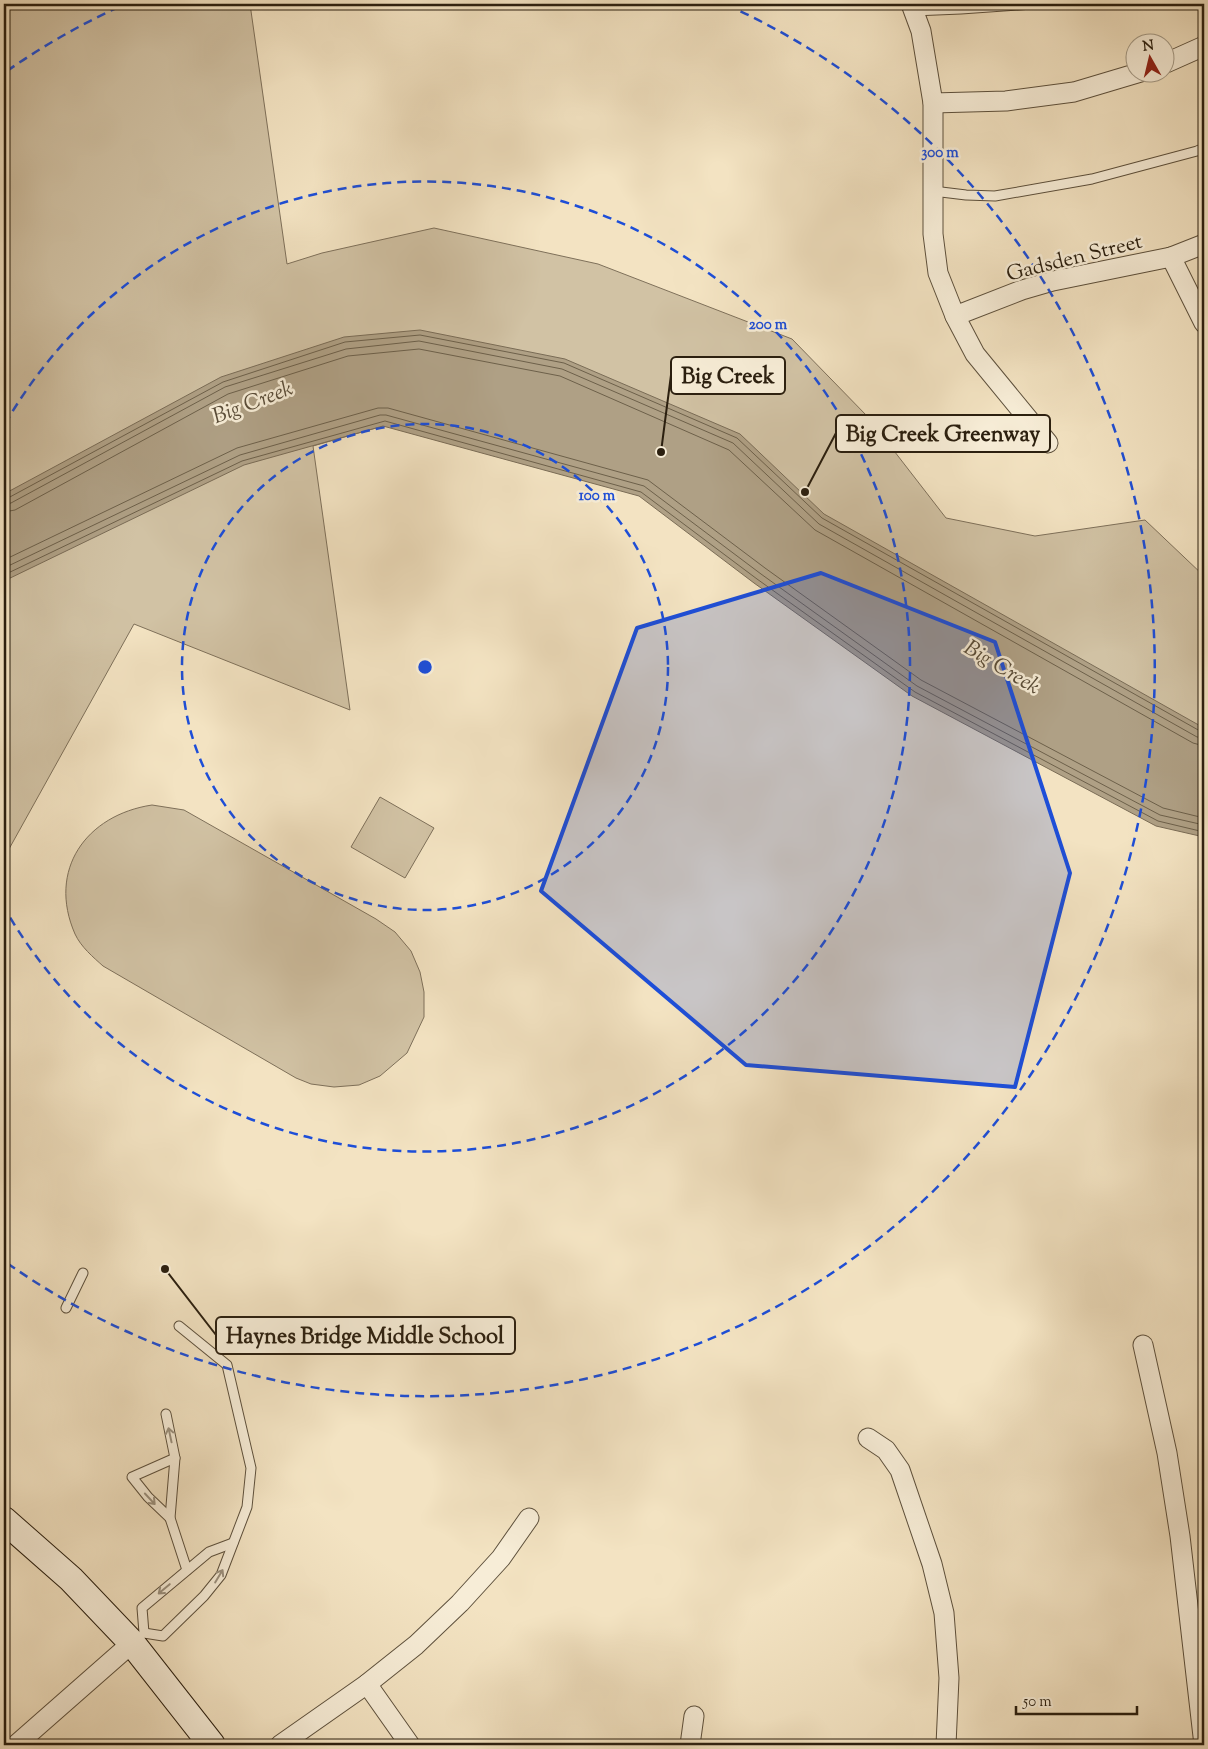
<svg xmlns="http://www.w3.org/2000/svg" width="1208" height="1749" font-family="'Sorts Mill Goudy',serif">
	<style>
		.green { fill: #d1c2a4; stroke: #7e705a }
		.water { fill: #afa085; stroke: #7a6c56 }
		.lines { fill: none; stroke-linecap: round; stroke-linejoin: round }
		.shore { stroke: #6d604a; stroke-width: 1 }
		.lane-casing { stroke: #5d503c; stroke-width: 11 }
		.street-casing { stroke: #5d503c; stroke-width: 21 }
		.secondary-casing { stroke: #2b1f0f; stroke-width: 28 }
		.lane { stroke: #f7edd7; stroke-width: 9 }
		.street { stroke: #f7edd7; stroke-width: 19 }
		.secondary { stroke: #f7edd7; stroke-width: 26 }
		.oneway { stroke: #9b907d }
		.marked { fill: #1d4ed8; fill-opacity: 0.2; stroke: #1d4ed8; stroke-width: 4; stroke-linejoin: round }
		.ring { fill: none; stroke: #1d4ed8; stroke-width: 2.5; stroke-dasharray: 9 6 }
		.labels { text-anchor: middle; stroke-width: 5; stroke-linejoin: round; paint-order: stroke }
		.street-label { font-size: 21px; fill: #2b1f0f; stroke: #f7edd7 }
		.water-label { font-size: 22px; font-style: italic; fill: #594c38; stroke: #f7edd7 }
		.centre { fill: #1d4ed8; stroke: #f7edd7; stroke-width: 2.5 }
		.ring-label { font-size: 15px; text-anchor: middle; font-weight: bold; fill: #1d4ed8; stroke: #f7edd7; stroke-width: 5; stroke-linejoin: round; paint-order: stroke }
		.leader { fill: none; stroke: #2b1f0f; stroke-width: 2 }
		.callout-dot { fill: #2b1f0f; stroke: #f7edd7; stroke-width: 2 }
		.callout { fill: #f7edd7; stroke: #2b1f0f; stroke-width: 2 }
		.callout-label { font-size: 22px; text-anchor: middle; font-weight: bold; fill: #2b1f0f }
	</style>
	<rect width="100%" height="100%" fill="#f3e3c2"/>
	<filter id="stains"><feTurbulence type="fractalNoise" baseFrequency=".004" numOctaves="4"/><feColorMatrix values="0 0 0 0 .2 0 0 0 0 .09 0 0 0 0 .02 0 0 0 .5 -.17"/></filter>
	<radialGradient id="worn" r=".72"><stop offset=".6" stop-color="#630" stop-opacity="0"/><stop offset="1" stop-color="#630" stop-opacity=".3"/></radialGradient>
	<!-- green -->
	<g class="green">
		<path d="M4,4H250L287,264L322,253L434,228L598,264L792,339L867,416L946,518L1035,536L1145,520L1204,576V759L542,389L383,426L313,446L350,710L134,624L4,858Z"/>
		<path d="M380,797L434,828L405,878L351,847Z"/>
		<path d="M152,805L184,810L376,919L395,932L411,951L420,972L424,992V1017L407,1053L380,1076L359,1085L334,1087L311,1084L296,1078L103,966C93,957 81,947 75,934C47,870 86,815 152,805Z"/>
	</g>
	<!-- water -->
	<path class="water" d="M420,330L565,359L740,434L824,514L1204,728V837L1156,826L912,696L754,583L639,496L383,426L244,465L4,581V494L221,377L344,337Z"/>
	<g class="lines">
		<!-- shore -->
		<g class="shore">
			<path d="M4,498H8L223,382L345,342L420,335L564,363L737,438L822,518L1200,731L1204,732"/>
			<path d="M4,505L11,503L225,387L346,349L419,341L562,369L733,443L819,524L1197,737L1204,738"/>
			<path d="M4,512L15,510L228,394L348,356L419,349L560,376L729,450L815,530L1193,743L1204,746"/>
			<path d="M4,560L237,448L378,408H388L648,480L765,568L921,680L1163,808L1204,818"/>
			<path d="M4,568L240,455L380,415H386L644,486L761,574L917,686L1160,815L1204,825"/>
			<path d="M4,575L242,461L385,421L641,492L757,579L915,692L1158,821L1204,832"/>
		</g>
		<defs>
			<g id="lane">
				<path d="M913,11L961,9L1032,4"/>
				<path d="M933,191L966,195L995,196L1092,179L1197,151L1204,148"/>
				<path d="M66,1308L83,1273"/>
				<path d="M166,1414L175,1458L170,1518L187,1570"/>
				<path d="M170,1518L148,1497L132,1477L175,1458"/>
				<path d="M144,1633L163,1636L204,1596L221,1575L247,1507L251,1468L227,1365L179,1326"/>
				<path d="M144,1633L142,1608L209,1552L233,1543"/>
			</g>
			<g id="street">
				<path d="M911,4L921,31L933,103V234L938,273L955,316L975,354L1048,443"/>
				<path d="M1166,63L1204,46"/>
				<path d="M933,103L1006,101L1074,92L1141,72"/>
				<path d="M1171,257L1204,323"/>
				<path d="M955,316L1022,290L1053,281L1171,257L1204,244"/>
				<path d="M1143,1345L1167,1453L1180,1536L1204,1745"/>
				<path d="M868,1438L886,1450L900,1470L932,1564L944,1613L949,1678L946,1745"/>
				<path d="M367,1684L410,1745"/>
				<path d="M16,1745L132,1643"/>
				<path d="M280,1745L367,1684L416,1645L460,1603L501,1558L529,1518"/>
				<path d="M690,1745L694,1716"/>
			</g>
			<path id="secondary" d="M4,1520L71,1579L132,1643L212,1745"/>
		</defs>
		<!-- lane casing -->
		<use href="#lane" class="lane-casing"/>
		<!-- street casing -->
		<use href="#street" class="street-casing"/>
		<!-- secondary casing -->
		<use href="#secondary" class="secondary-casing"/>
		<!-- lane -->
		<use href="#lane" class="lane"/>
		<!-- street -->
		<use href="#street" class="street"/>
		<!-- secondary -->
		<use href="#secondary" class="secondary"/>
	</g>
	<!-- one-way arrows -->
	<defs><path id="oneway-shaft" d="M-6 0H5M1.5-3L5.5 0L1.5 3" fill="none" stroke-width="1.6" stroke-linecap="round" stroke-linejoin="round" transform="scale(1.25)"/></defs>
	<g class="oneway">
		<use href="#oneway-shaft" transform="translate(170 1435) rotate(-102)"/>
		<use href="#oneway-shaft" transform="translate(150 1499) rotate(47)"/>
		<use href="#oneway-shaft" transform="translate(219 1576) rotate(-59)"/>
		<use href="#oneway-shaft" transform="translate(164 1589) rotate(140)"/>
	</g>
	<!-- marked area -->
	<path class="marked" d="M821,573L995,642L1070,873L1015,1087L746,1065L541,891L637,628Z"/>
	<!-- distance rings -->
	<g class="ring">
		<circle cx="425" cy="667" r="243"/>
		<path d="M5 424A485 485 0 1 1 5 909"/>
		<path d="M7 71A728 728 0 0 1 123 5M727 5A728 728 0 1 1 7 1263"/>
	</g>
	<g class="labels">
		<!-- street labels -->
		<g class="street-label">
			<text transform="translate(1074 257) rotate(-14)" y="7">Gadsden Street</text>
		</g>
		<!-- water labels -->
		<g class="water-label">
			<text transform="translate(252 401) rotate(-21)" y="8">Big Creek</text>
			<text transform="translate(1003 666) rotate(31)" y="8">Big Creek</text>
		</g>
	</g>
	<circle cx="425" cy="667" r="8" class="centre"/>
	<g class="ring-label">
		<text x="940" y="157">300 m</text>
		<text x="768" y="329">200 m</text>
		<text x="597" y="500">100 m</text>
	</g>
	<!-- callouts -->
	<path class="leader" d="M661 452L671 375M805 492L836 433M165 1269L216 1335"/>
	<g class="callout-dot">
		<circle cx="661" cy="452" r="5"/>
		<circle cx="805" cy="492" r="5"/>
		<circle cx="165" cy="1269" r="5"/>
	</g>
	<g class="callout">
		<rect x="671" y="357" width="114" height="37" rx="5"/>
		<rect x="836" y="415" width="214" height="37" rx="5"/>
		<rect x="216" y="1317" width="299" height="37" rx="5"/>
	</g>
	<g class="callout-label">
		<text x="728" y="383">Big Creek</text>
		<text x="943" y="441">Big Creek Greenway</text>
		<text x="365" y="1343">Haynes Bridge Middle School</text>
	</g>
	<!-- margin -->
	<rect width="1208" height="1749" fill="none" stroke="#f3e3c2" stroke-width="20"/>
	<rect x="5" y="5" width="1198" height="1739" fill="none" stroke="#2b1f0f" stroke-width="2.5"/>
	<rect x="10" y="10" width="1188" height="1729" fill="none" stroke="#2b1f0f"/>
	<!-- north arrow -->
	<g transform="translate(1150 58) rotate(352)"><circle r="24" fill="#f7edd7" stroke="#a59b87"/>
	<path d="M0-4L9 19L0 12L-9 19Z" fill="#8f2418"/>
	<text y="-8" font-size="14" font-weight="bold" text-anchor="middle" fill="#2b1f0f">N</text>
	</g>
	<!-- scale -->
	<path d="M1016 1706v8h121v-8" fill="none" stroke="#2b1f0f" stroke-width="2.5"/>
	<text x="1023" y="1706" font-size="15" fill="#2b1f0f" stroke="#f7edd7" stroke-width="4" paint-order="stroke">50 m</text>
	<rect width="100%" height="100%" filter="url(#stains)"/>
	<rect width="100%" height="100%" fill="url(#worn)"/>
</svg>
